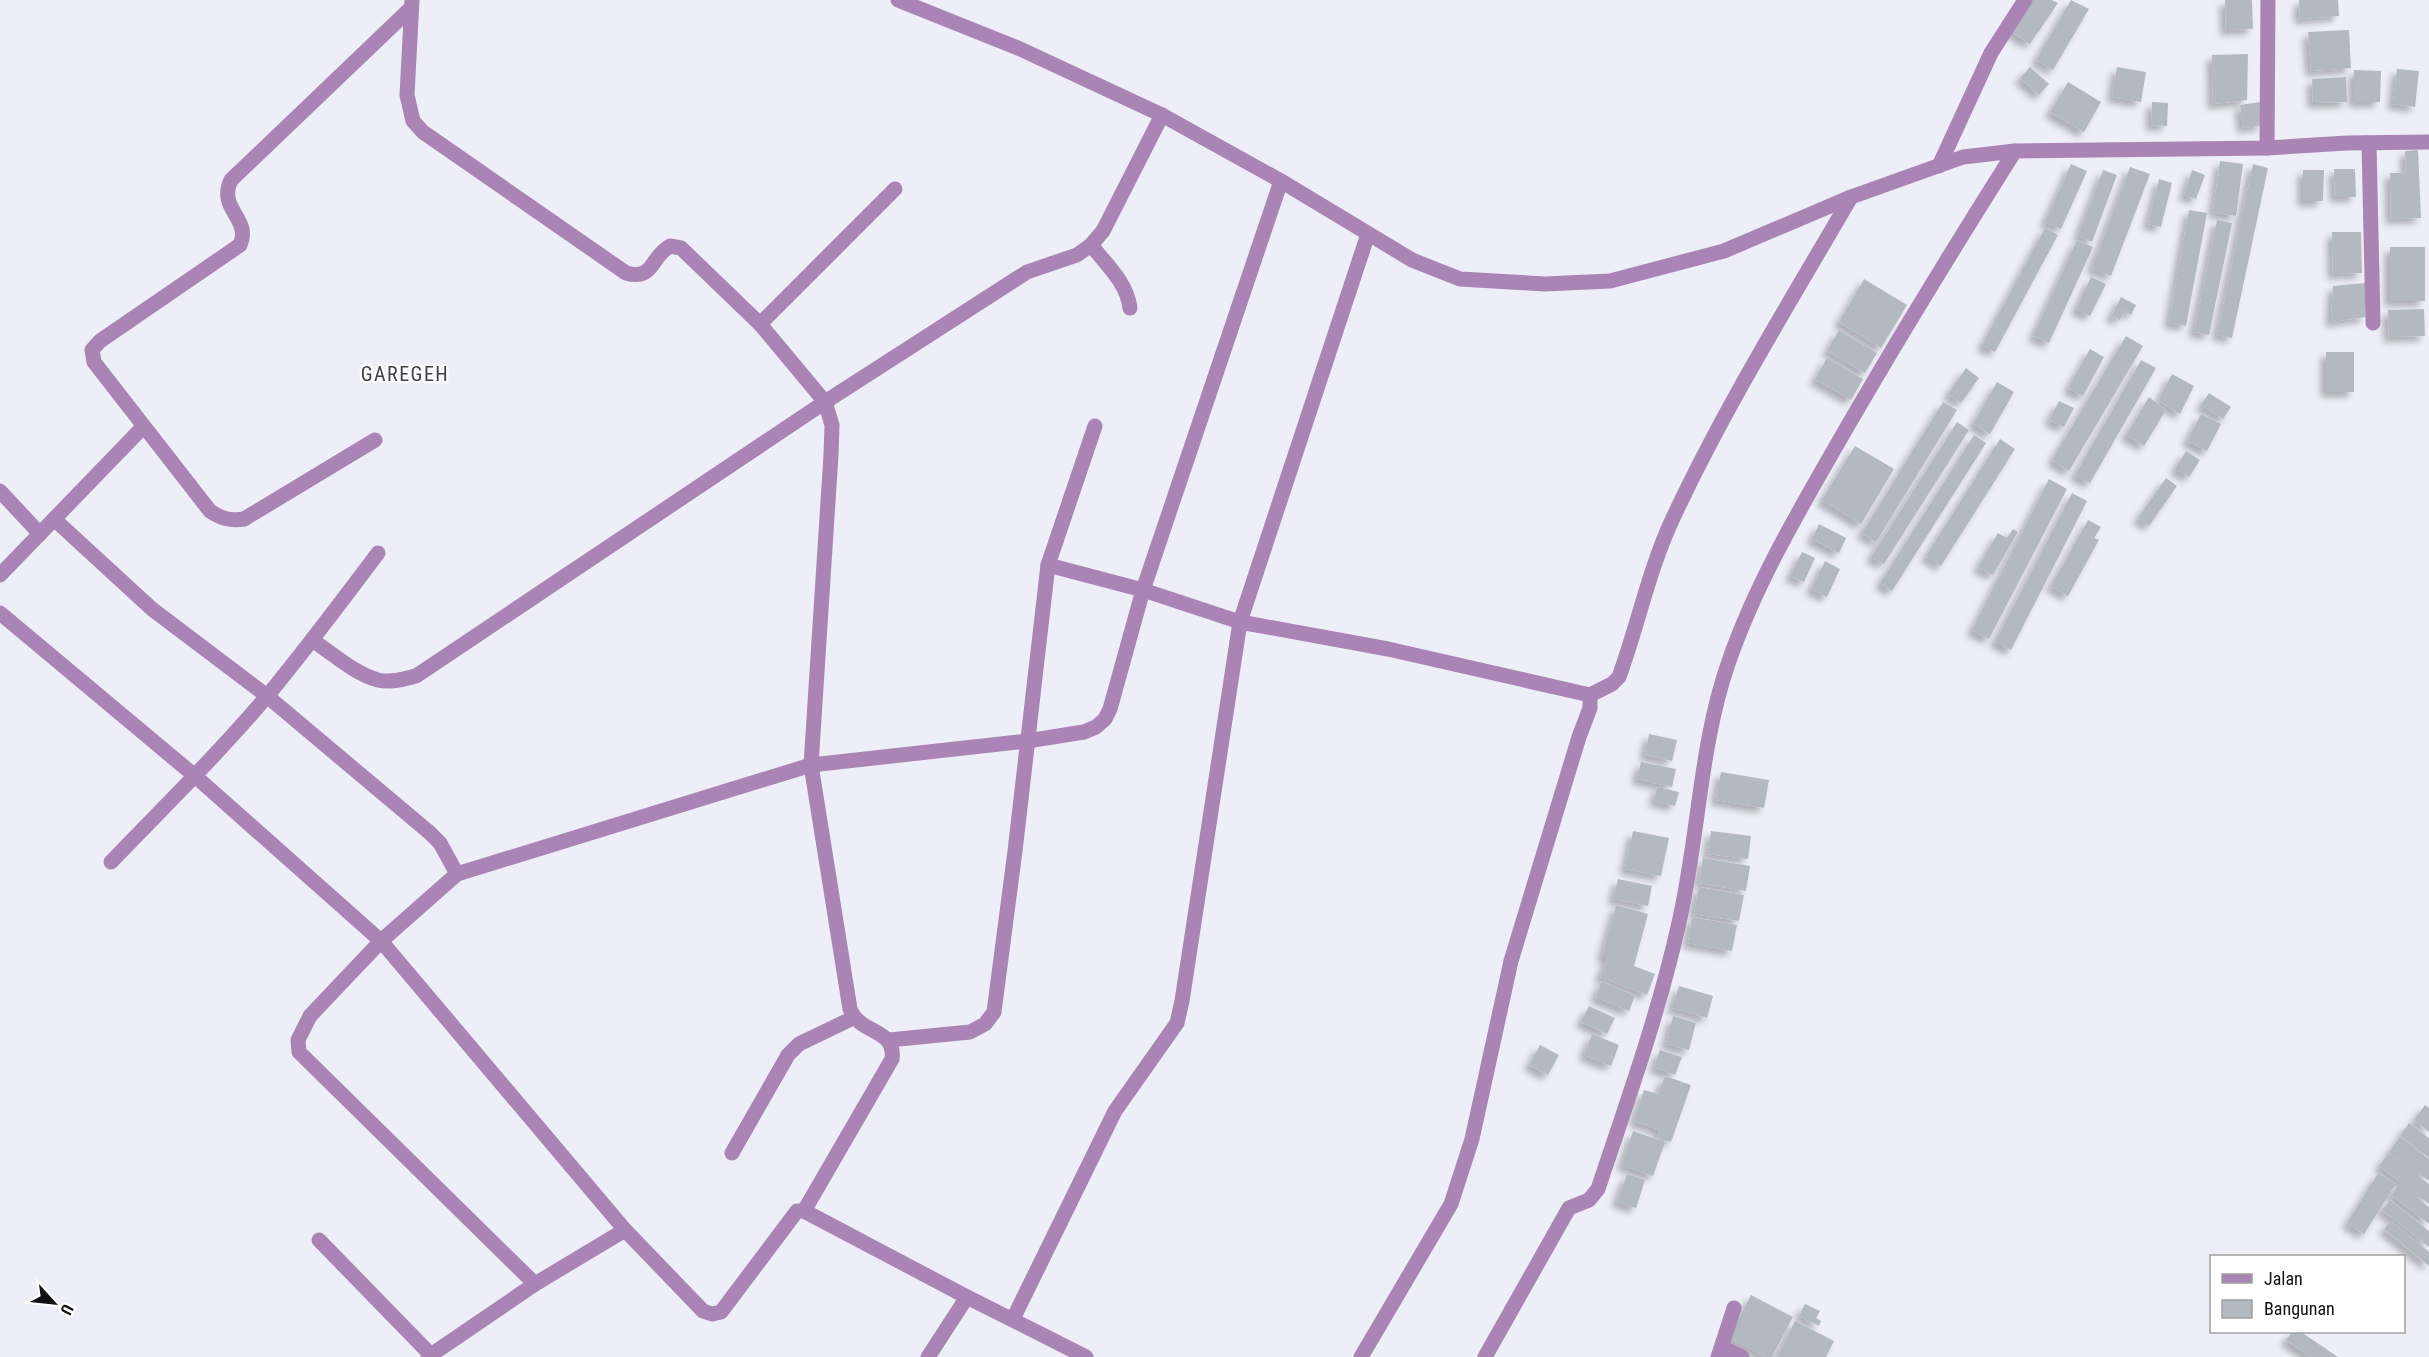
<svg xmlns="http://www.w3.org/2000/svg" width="2429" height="1357" font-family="'Roboto Condensed',sans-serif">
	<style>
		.building { fill: #b2b9c1; filter: url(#shadow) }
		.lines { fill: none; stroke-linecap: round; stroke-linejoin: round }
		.minor { stroke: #aa84b4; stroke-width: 15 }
		.labels { text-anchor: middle; stroke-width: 4.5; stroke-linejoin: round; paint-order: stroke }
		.quarter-label { font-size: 20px; letter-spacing: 1.5px; fill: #3f3f47; stroke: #fff }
	</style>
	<defs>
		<filter id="shadow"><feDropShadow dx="-5.5" dy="5.5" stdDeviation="3" flood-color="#0004"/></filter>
	</defs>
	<rect width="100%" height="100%" fill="#eeeef8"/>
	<!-- building -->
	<g class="building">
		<path d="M2030,0H2052L2058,3L2030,44L2009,30Z"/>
		<path d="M2071,0L2089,9L2053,70L2036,60Z"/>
		<path d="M2225,0H2252L2253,29L2226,30Z"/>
		<path d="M2299,0H2338L2339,16L2300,19Z"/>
		<path d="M2349,30L2351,68L2311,71L2308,32Z"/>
		<path d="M2248,54L2247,100L2213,104L2212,55Z"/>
		<path d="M2030,67L2049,84L2039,95L2020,78Z"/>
		<path d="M2117,67L2146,72L2141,102L2112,97Z"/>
		<path d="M2397,69L2419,71L2415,107L2393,104Z"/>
		<path d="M2354,70L2381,71L2380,102H2354Z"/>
		<path d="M2346,77L2347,102L2313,103L2312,79Z"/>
		<path d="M2068,82L2101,102L2084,132L2050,112Z"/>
		<path d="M2152,102L2168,103L2167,126L2151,125Z"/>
		<path d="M2260,102L2263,125L2243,128L2240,105Z"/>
		<path d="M2418,150L2421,218L2391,219L2390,173H2406L2405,151Z"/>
		<path d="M2220,161L2243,164L2236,216L2213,212Z"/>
		<path d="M2071,164L2087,171L2061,229L2045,222Z"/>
		<path d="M2253,164L2268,168L2232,338L2217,335Z"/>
		<path d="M2130,167L2150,174L2111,276L2092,268Z"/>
		<path d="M2334,169H2355L2356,197H2335Z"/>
		<path d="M2103,170L2117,175L2092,242L2078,236Z"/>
		<path d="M2192,170L2205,175L2196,199L2184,195Z"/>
		<path d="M2303,170H2324L2323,201H2303Z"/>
		<path d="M2159,179L2172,183L2161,227L2148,224Z"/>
		<path d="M2189,210L2207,213L2186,326L2169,323Z"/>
		<path d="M2217,220L2232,223L2209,335L2194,332Z"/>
		<path d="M2045,228L2058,235L1995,352L1982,345Z"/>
		<path d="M2332,232H2361L2362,273L2333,274Z"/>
		<path d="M2077,240L2093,247L2049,343L2033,336Z"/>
		<rect x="2390" y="247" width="35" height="54"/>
		<path d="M2091,277L2106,284L2090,316L2076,309Z"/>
		<path d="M1864,279L1907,305L1881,348L1839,322Z"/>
		<path d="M2365,283V317L2331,322L2333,286Z"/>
		<path d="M2121,297L2136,305L2131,315L2124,311L2120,320L2111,316Z"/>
		<path d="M2424,309L2425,336L2389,337L2388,310Z"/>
		<path d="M1839,330L1877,353L1865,373L1827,351Z"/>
		<path d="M2126,336L2143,346L2069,471L2052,460Z"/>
		<path d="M2090,349L2104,357L2083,396L2068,388Z"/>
		<rect x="2326" y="352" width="28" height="40"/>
		<path d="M1827,358L1863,379L1851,400L1815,379Z"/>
		<path d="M2141,360L2156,368L2090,483L2075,475Z"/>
		<path d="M1966,368L1979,378L1961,403L1948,394Z"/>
		<path d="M2172,374L2194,386L2180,414L2158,401Z"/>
		<path d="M1997,382L2014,392L1990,434L1973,424Z"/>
		<path d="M2209,393L2231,407L2223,419L2201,405Z"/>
		<path d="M2149,397L2166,410L2144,446L2126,435Z"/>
		<path d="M2059,401L2074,408L2064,427L2049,420Z"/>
		<path d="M1943,402L1957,410L1876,542L1862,533Z"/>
		<path d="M2201,414L2221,424L2207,451L2187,441Z"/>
		<path d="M1957,422L1969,430L1884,564L1871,557Z"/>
		<path d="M1974,435L1986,443L1892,591L1880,583Z"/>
		<path d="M2000,439L2015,449L1941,566L1926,556Z"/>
		<path d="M1855,446L1894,469L1861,524L1822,500Z"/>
		<path d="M2186,451L2200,460L2189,477L2175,469Z"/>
		<path d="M2166,478L2177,486L2149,526L2138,518Z"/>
		<path d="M2049,479L2067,489L1989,639L1972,630Z"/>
		<path d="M2072,493L2087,501L2011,650L1995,642Z"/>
		<path d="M2088,520L2101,527L2094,538L2099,540L2068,596L2051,586Z"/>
		<path d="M1819,524L1846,538L1839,553L1812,539Z"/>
		<path d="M2013,529L2018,532L1993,575L1978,567L1998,533L2007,538Z"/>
		<path d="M1802,552L1815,558L1804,582L1790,576Z"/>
		<path d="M1825,561L1840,569L1827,597L1811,589Z"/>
		<path d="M1649,734L1677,740L1672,761L1645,755Z"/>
		<path d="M1641,762L1676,769L1672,787L1637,779Z"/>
		<path d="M1721,772L1769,780L1764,808L1716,800Z"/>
		<path d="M1657,787L1679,792L1675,806L1654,801Z"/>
		<path d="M1633,831L1669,838L1661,876L1625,869Z"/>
		<path d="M1711,831L1751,836L1748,859L1708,854Z"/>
		<path d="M1703,858L1750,866L1746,891L1699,883Z"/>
		<path d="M1618,879L1652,886L1648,906L1613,899Z"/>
		<path d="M1699,887L1744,895L1739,921L1694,914Z"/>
		<path d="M1616,905L1648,914L1634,966L1655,974L1647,995L1600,977L1608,957H1602Z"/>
		<path d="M1692,917L1737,925L1732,951L1688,943Z"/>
		<path d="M1602,981L1635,996L1629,1011L1595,997Z"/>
		<path d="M1679,986L1713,996L1707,1018L1672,1008Z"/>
		<path d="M1589,1006L1615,1018L1607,1034L1581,1022Z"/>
		<path d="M1673,1016L1696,1023L1689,1050L1666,1044Z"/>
		<path d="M1592,1034L1619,1045L1611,1066L1584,1055Z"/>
		<path d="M1540,1045L1559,1055L1548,1075L1529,1065Z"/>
		<path d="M1660,1050L1682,1057L1675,1075L1654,1067Z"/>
		<path d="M1665,1076L1691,1085L1671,1142L1657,1138L1660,1130L1634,1121L1644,1090L1658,1094Z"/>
		<path d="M2425,1105L2429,1108V1132L2414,1120Z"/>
		<path d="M2409,1123L2429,1138V1158L2400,1136Z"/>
		<path d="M1633,1131L1665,1142L1653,1176L1622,1165Z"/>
		<path d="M2400,1137L2429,1159V1181L2389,1152Z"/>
		<path d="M2388,1154L2429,1184V1204L2379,1166Z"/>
		<path d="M2378,1173L2396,1184L2364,1234L2347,1223Z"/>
		<path d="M1627,1174L1645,1180L1636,1208L1617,1202Z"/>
		<path d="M2399,1184L2429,1207V1224L2391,1195Z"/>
		<path d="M2390,1200L2429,1231V1247L2382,1210Z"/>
		<path d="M2391,1221L2429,1252V1266L2384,1229Z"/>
		<path d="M1751,1295L1793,1317L1772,1357H1766L1729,1338Z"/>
		<path d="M1805,1304L1820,1311L1816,1318L1821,1321L1819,1326L1799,1316Z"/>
		<path d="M1795,1321L1834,1341L1826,1357H1777Z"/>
		<path d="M2292,1332H2301L2338,1357H2310L2286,1340Z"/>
	</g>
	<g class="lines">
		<!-- minor -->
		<g class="minor">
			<path d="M412,0L407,95L413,121L423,132L626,273C654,281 650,257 670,246L681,248L760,324L825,402L832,425L831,455L811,765L850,1009C860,1035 896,1028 892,1059L804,1211"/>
			<path d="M898,0L1018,48L1162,115L1281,181L1412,260L1460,279L1545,284L1610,281L1724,251L1851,197L1963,157L2015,151L2267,148L2347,143L2429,142"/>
			<path d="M2369,143L2373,323"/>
			<path d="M2267,148L2268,0"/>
			<path d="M1939,166L1991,53L2025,0"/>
			<path d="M1091,245C1107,265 1127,283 1130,308"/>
			<path d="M760,324L895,189"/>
			<path d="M375,440L244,519C230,521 222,519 210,511L94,362L92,350L100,341L240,245C252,219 217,209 231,180L411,8"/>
			<path d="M0,491L40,534"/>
			<path d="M54,519L152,609L267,696L430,833L440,843L457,874"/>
			<path d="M1048,565L1143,590L1240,622L1388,649L1590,695V708L1579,737L1511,961L1472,1139L1451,1204L1361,1357"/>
			<path d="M0,575L143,427"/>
			<path d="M0,613L195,776L381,941L625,1230L703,1311L712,1314L721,1312L797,1211H804L967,1297L1086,1357"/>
			<path d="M312,640C332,653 355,674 378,680C391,683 404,679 416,676L825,402L1027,272L1077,255L1091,245L1103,231L1162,115"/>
			<path d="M1590,695L1612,684L1619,677C1638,625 1649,569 1673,518C1725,407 1790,302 1851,197"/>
			<path d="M111,862C164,807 219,753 268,695C306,649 342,601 378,553"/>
			<path d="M889,1040L970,1032L985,1024L994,1012L1015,851L1048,565L1095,426"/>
			<path d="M732,1153L788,1055L799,1044L853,1018"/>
			<path d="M319,1240L431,1355"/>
			<path d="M535,1284L299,1052L298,1040L310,1016L381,941L457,874L811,765L1027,741L1084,732L1096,727L1105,719L1110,709L1143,590L1281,181"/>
			<path d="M1013,1319L1115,1111L1177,1023L1182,1001L1240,622L1368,234"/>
			<path d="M1723,1348L1742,1357"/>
			<path d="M428,1357L535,1284L625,1230"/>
			<path d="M928,1357L967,1297"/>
			<path d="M1485,1357L1569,1208L1589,1200L1598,1189C1628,1099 1660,1010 1680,918C1699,833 1700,743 1729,661C1755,586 1796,516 1835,448C1893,347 1953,249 2015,151"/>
			<path d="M1718,1357L1734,1308"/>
		</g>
	</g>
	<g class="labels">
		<!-- quarter labels -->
		<g class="quarter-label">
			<text x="405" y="381">GAREGEH</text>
		</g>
	</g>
	<!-- legend -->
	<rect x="2210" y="1255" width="195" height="78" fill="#ffffff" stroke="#a0a0a1" stroke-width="1.5"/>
	<rect x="2222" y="1274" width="30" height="9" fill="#aa84b4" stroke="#a0a0a1" stroke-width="1.5"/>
	<text x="2264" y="1285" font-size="18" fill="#111114">Jalan</text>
	<rect x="2222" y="1300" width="30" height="18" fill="#b2b9c1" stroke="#a0a0a1" stroke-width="1.5"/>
	<text x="2264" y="1315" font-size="18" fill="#111114">Bangunan</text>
	<!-- north arrow -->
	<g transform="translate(54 1303) rotate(117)" stroke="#ffffff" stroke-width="4.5" paint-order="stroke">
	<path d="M0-4.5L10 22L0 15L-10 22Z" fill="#111114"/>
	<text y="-9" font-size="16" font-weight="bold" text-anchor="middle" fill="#111114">U</text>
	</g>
</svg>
